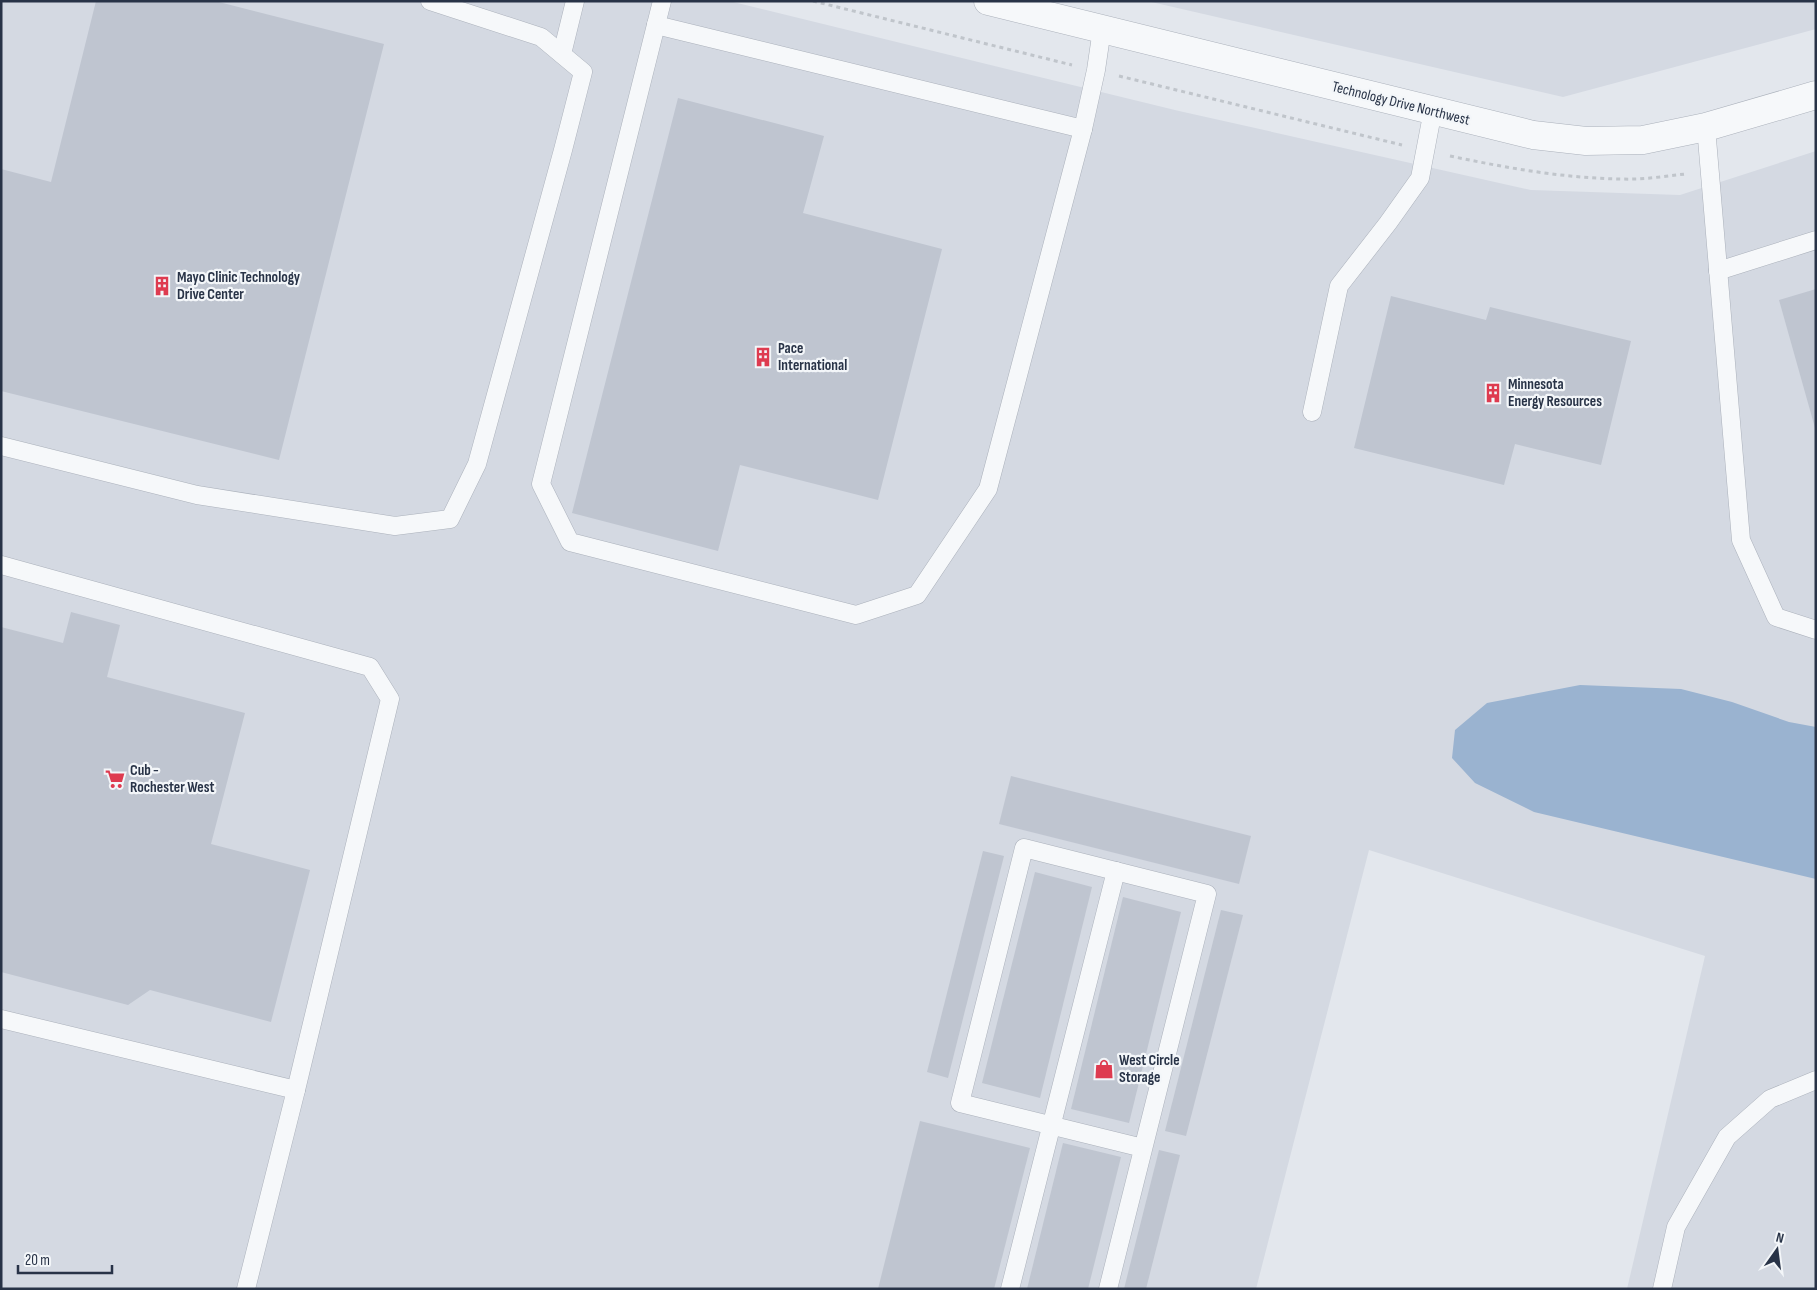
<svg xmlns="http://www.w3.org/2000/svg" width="1817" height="1290" font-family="'Sofia Sans Condensed',sans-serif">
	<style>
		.built { fill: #d4d9e2 }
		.water { fill: #9ab3d0 }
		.building { fill: #bfc5d0 }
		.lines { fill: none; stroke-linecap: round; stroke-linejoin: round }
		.service-casing { stroke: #abb1bb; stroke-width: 19 }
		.tertiary-casing { stroke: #abb1bb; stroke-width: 29 }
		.path { stroke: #c0c5cb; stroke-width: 3; stroke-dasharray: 4 4; stroke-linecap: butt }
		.service { stroke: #f6f8fa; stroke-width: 18 }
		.tertiary { stroke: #f6f8fa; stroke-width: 28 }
		.labels { text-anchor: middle; stroke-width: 4.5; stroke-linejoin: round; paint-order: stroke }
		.street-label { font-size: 15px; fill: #283347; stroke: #f3f6f9 }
		.poi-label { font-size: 15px; font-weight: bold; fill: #283347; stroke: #f3f6f9; text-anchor: start }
	</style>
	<rect width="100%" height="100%" fill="#e3e7ed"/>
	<!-- built -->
	<g class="built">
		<path d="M1,1H729L1179,111L1531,190L1680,195L1816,151V1289H1627L1705,956L1369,850L1256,1289H1Z"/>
		<path d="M1147,1H1816V29L1563,97Z"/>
	</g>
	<!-- water -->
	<path class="water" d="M1580,685L1681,689L1732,702L1789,722L1816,727V879L1534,812L1475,783L1452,758L1455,730L1487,703Z"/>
	<!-- building -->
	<g class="building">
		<path d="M96,1H215L384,44L279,460L1,391V169L51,182Z"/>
		<path d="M678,98L824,136L803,213L942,249L878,500L740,465L718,551L572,513Z"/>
		<path d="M1816,289V428H1815L1779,300Z"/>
		<path d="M1391,296L1486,320L1490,307L1631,341L1601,465L1515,444L1504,485L1354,448Z"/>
		<path d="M71,612L120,625L107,677L245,713L211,844L310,870L271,1022L150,990L128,1005L1,972V627L63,643Z"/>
		<path d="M1011,776L1251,836L1239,884L999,824Z"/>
		<path d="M983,851L1004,856L948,1078L927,1072Z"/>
		<path d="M1035,872L1092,887L1040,1098L982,1083Z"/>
		<path d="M1123,897L1181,912L1129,1123L1071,1109Z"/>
		<path d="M1221,910L1243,915L1186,1136L1165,1131Z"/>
		<path d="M920,1121L1030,1148L994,1289H878Z"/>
		<path d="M1063,1143L1121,1157L1088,1289H1027Z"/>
		<path d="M1159,1150L1180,1155L1146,1289H1124Z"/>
	</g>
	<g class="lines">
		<defs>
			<g id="service">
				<path d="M662,1L541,484L570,542L856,615L917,595L988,489L1083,129L1096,70L1102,29"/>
				<path d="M656,25L1083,129"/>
				<path d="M562,54L575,1"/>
				<path d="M1706,127L1741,540L1776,617L1816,630"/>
				<path d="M1718,271L1816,240"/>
				<path d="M1312,412L1339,286L1388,223L1420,178L1433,110"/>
				<path d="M1,446L197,495L395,526L450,519L477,464L563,150L583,72L541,37L430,1"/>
				<path d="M1,565L370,667L390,699L296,1090"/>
				<path d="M1,1019L296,1090L246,1289"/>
				<path d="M1010,1289L1116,871"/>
				<path d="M1108,1289L1207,894L1024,848L960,1103L1143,1148"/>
				<path d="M1662,1289L1676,1227L1727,1137L1770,1099L1816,1080"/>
			</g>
			<path id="tertiary" d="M988,1L1533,135L1586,141L1643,140L1706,127L1816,95"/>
		</defs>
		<!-- service casing -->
		<use href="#service" class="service-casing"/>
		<!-- tertiary casing -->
		<use href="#tertiary" class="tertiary-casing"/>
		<!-- path -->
		<g class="path">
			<path d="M813,1L1072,65"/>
			<path d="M1119,76L1402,145"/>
			<path d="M1450,156C1507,168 1563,178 1621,179C1643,180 1665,176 1686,174"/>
		</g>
		<!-- service -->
		<use href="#service" class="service"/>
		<!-- tertiary -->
		<use href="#tertiary" class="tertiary"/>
	</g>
	<!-- icons -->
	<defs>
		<symbol id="building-bare" viewBox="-9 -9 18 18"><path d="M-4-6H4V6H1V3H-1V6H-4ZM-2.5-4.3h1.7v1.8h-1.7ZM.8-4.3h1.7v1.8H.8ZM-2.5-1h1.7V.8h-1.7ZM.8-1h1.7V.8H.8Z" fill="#de3b50" stroke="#f3f6f9" stroke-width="2.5" paint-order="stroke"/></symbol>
		<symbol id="supermarket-bare" viewBox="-9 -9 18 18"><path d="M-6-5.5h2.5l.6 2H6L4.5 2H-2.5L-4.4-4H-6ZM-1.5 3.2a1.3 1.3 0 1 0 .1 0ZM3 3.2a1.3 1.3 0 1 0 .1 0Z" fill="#de3b50" stroke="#f3f6f9" stroke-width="2.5" paint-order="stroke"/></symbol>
		<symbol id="shop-bare" viewBox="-9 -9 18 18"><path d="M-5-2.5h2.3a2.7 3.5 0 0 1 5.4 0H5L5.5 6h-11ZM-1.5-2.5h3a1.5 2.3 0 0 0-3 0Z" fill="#de3b50" stroke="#f3f6f9" stroke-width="2.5" paint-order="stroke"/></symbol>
	</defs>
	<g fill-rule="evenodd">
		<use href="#building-bare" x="148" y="272" width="28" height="28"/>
		<use href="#building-bare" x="749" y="343" width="28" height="28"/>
		<use href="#building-bare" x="1479" y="379" width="28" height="28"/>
		<use href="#supermarket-bare" x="101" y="765" width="28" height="28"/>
		<use href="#shop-bare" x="1090" y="1055" width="28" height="28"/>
	</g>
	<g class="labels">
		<!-- street labels -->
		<g class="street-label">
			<text transform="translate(1401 103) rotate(14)" y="5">Technology Drive Northwest</text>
		</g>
		<!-- poi labels -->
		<g class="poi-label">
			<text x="177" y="282">Mayo Clinic Technology<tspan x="177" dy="17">Drive Center</tspan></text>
			<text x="778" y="353">Pace<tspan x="778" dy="17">International</tspan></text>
			<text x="1508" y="389">Minnesota<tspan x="1508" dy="17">Energy Resources</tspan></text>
			<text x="130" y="775">Cub -<tspan x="130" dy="17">Rochester West</tspan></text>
			<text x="1119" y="1065">West Circle<tspan x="1119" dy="17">Storage</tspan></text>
		</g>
	</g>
	<!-- border -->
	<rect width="1817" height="1290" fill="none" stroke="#283347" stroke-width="5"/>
	<!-- north arrow -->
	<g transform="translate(1777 1250) rotate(14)" stroke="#f3f6f9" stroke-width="4" paint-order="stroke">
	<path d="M0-4L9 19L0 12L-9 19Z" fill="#283347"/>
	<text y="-8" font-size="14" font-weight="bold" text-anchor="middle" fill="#283347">N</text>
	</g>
	<!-- scale -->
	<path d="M18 1265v8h94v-8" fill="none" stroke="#283347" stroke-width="2.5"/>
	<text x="25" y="1265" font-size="15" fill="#283347" stroke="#f3f6f9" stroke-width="4" paint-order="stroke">20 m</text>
</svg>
